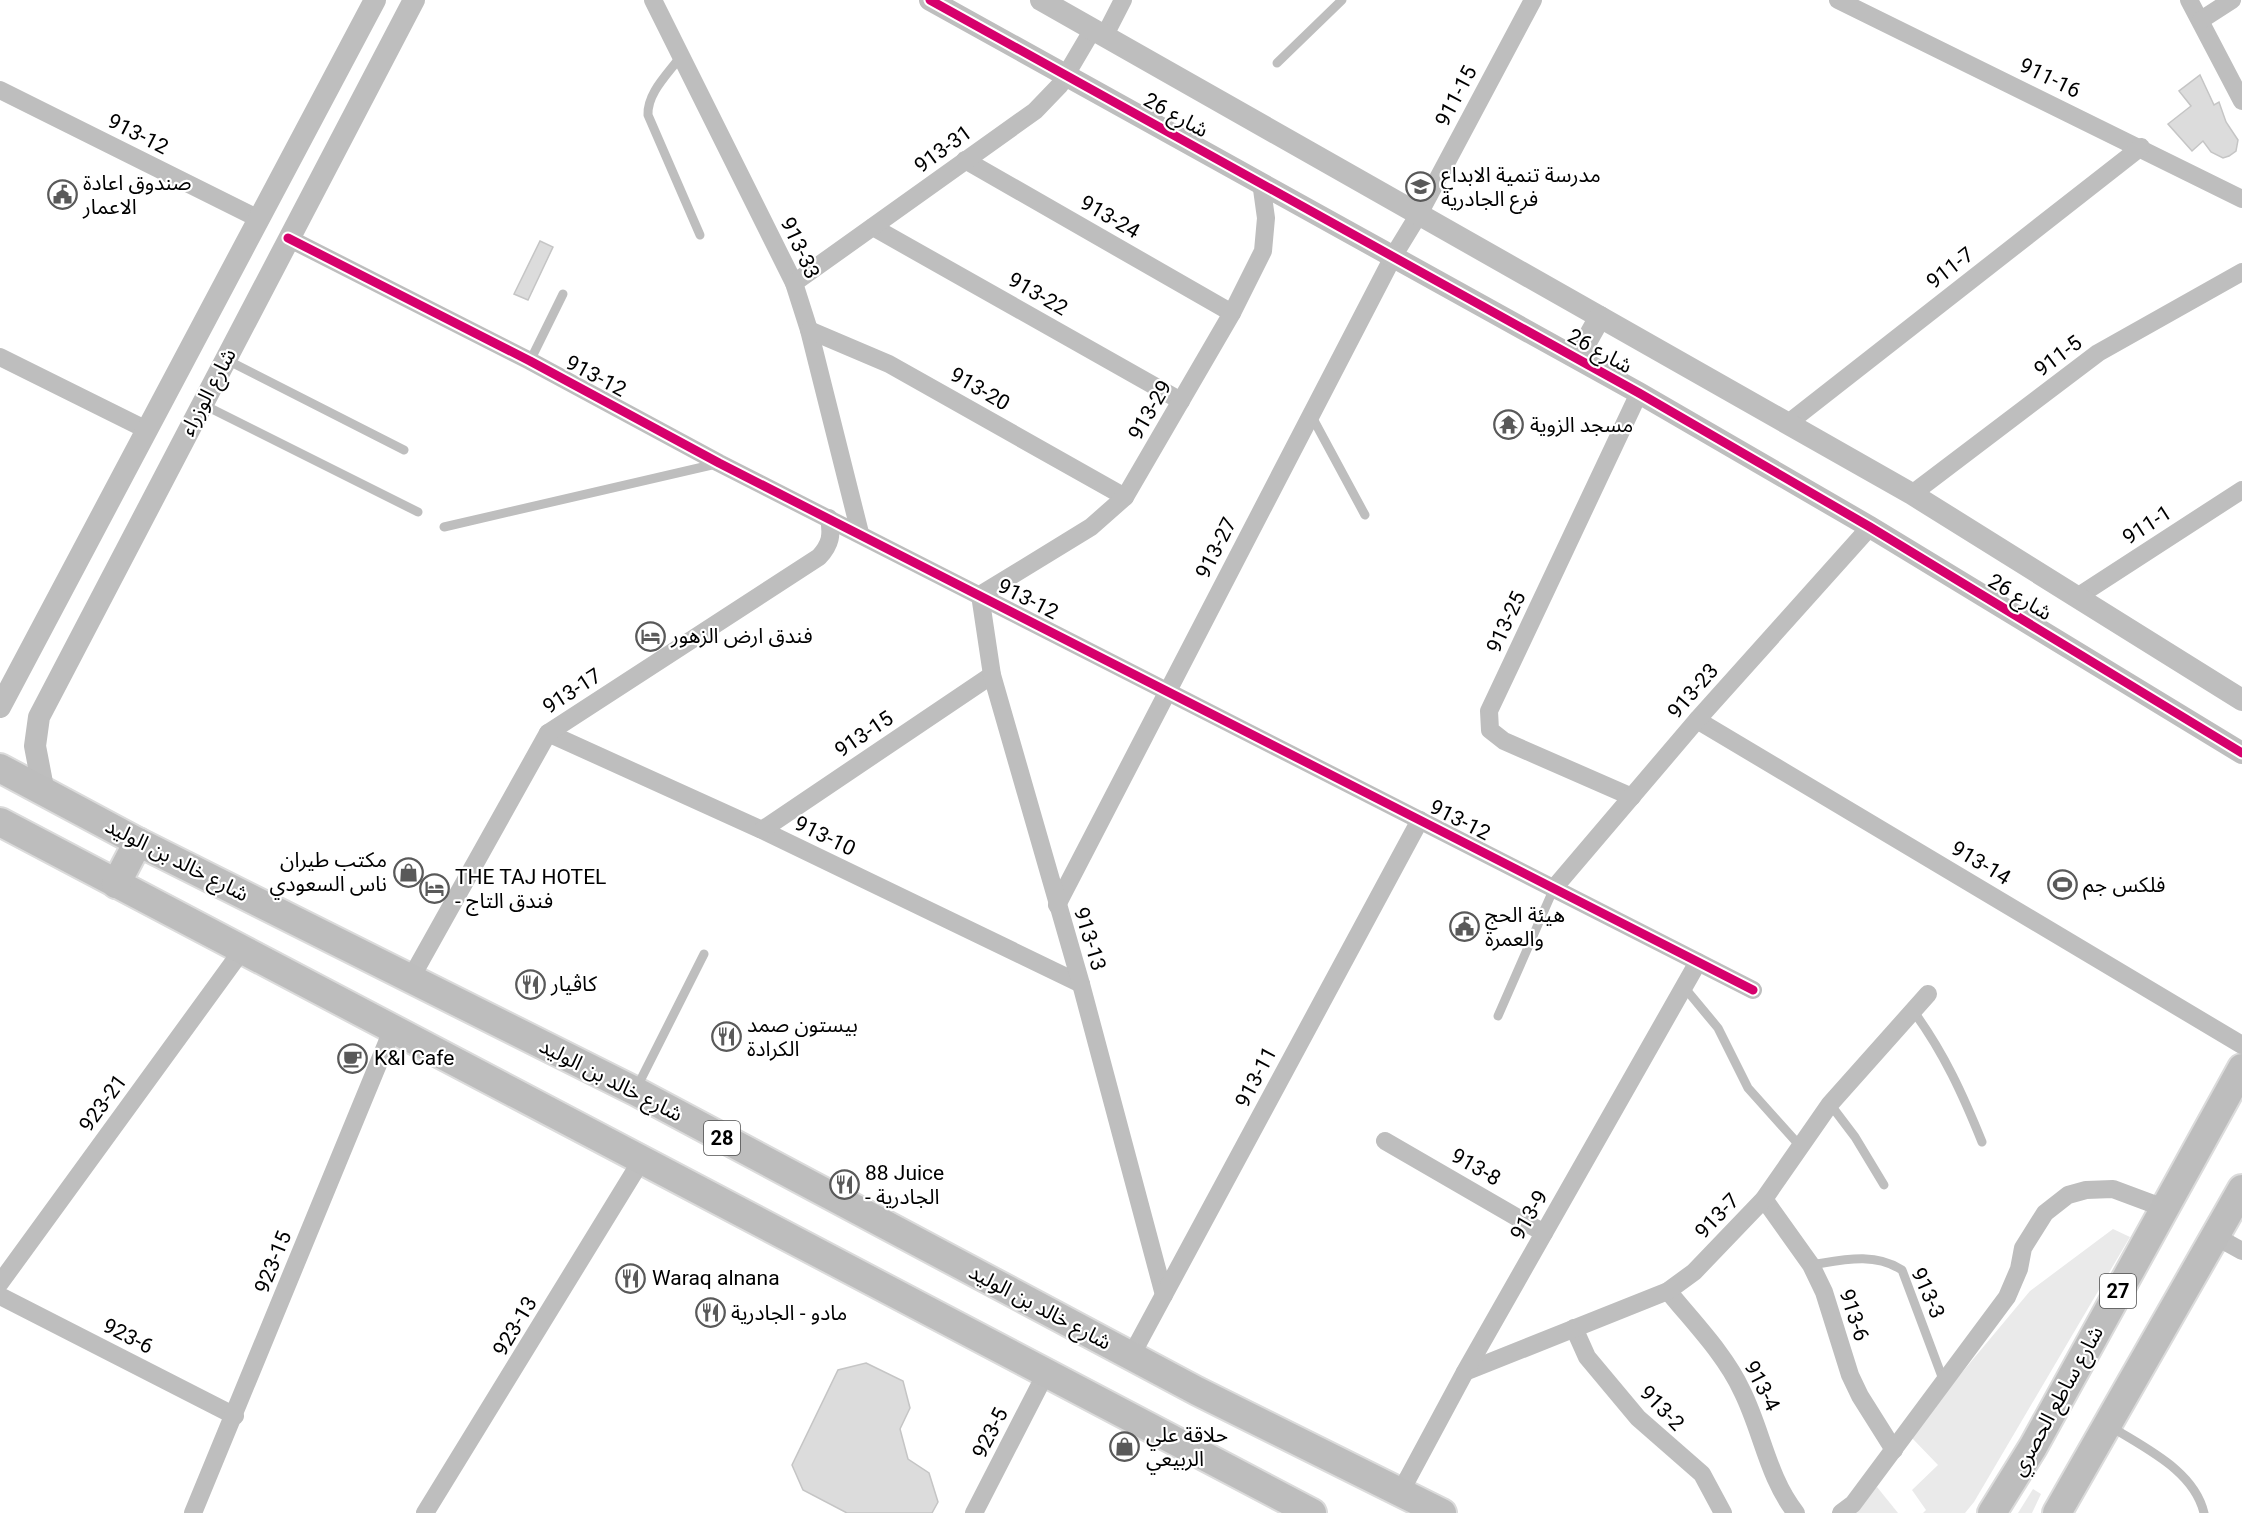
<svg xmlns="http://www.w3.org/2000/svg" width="2242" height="1513" font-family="Roboto,'Noto Sans Arabic',sans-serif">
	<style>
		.green { fill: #eaeaea }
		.building { fill: #dcdcdc; stroke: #c5c5c5; stroke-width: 1.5 }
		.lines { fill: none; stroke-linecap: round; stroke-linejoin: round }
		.primary-casing { stroke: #dbdbdb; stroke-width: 32 }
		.service { stroke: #bebebe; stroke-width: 9 }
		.minor { stroke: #bebebe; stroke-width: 18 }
		.tertiary { stroke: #bebebe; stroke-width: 22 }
		.primary { stroke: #bdbdbd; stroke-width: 28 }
		.cycleway-casing { stroke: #fff; stroke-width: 13 }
		.cycleway { stroke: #d6006c; stroke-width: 9 }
		.labels { text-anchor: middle; stroke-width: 4.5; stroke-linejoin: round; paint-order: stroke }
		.shield { fill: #fff; stroke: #4c4c4c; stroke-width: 1.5 }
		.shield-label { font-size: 20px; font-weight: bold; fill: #000 }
		.street-label { font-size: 21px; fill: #000; stroke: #fff }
		.poi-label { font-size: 21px; fill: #000; stroke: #fff; text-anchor: start }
	</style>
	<rect width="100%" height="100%" fill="#fff"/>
	<!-- green -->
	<g class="green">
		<path d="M2113,1229L2130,1237L1974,1502L1965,1513H1923L1926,1510L1912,1490L1938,1465L1912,1438L1944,1394L2030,1291Z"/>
		<path d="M1877,1487L1898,1513H1850Z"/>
		<path d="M2033,1489L2041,1494L2032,1513H2018Z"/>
	</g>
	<!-- building -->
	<g class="building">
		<path d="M2200,75L2214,105L2219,102L2226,122L2238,140L2236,151L2229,156L2223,158L2211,152L2203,141L2192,151L2168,124L2191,106L2179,91Z"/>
		<path d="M540,241L553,247L528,300L514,294Z"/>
		<path d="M866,1363L903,1381L910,1408L900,1429L908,1459L929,1473L938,1502L932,1513H847L803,1490L792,1465L838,1370Z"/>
	</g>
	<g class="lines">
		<defs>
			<g id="primary">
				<path d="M0,768L138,842L635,1091L1197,1391L1442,1513"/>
				<path d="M0,822L1312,1513"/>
				<path d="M116,884L138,842"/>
				<path d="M1992,1513L2033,1447L2242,1068"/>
				<path d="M2057,1513L2242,1189"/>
			</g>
		</defs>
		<!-- primary casing -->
		<use href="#primary" class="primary-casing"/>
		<!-- service -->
		<g class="service">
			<path d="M681,56C668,74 647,93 648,115L700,235"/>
			<path d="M1277,63L1342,0"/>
			<path d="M225,359L404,450"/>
			<path d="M530,361L563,294"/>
			<path d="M202,404L418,512"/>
			<path d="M1311,415L1365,515"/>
			<path d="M444,527L716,464"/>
			<path d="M1684,987L1718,1028L1748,1088L1800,1146"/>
			<path d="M1914,1012C1944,1053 1963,1095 1982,1142"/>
			<path d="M1498,1016L1554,888"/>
			<path d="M636,1089L704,954"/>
			<path d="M1830,1104L1855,1137L1884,1185"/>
			<path d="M1811,1265C1843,1260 1874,1252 1902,1270L1944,1382"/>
			<path d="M2110,1426C2144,1448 2194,1470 2204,1513"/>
		</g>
		<!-- minor -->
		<g class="minor">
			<path d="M653,0L794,283L809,330L860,533"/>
			<path d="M1838,0L2242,199"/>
			<path d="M2189,0L2242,101"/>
			<path d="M2201,20L2232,0"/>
			<path d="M1105,35L1123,0"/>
			<path d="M0,90L257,218"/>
			<path d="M965,160L1232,313"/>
			<path d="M873,227L1181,401"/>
			<path d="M288,238L530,361L719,463L1753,990"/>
			<path d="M794,283L1035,111L1060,85L1093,29"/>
			<path d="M809,330L889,364L1125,497"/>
			<path d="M0,357L147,430"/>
			<path d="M1787,424L2141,147"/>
			<path d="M1912,494L2098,353L2242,272"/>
			<path d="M2077,597L2242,490"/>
			<path d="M1697,720L2242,1045"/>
			<path d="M548,733L762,830L1081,984"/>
			<path d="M1632,797L1504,741L1490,730L1489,711L1639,393"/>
			<path d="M762,830L992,675"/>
			<path d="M1554,888L1697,720L1870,527"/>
			<path d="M1057,905L1394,255L1419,214L1533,0"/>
			<path d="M411,978L548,733L819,557C831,544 832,535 829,518"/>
			<path d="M1385,1141L1544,1233"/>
			<path d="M1764,1199L1811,1265L1824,1292L1850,1375L1860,1396L1894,1450"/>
			<path d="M2215,1236L2242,1251"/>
			<path d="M0,1283L243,949"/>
			<path d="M1668,1291C1693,1322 1725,1354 1742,1391C1762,1431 1768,1478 1796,1513"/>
			<path d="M1164,1295L1081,984L992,675L980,595L1091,527L1125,497L1232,313L1263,251L1266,218L1261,182"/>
			<path d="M0,1296L235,1416"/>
			<path d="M1574,1328L1587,1357L1638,1418L1702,1474L1723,1513"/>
			<path d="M1131,1356L1420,820"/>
			<path d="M1465,1372L1668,1291L1694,1272L1764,1199L1830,1104L1928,994"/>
			<path d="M1401,1491L1465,1372L1698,962"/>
			<path d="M193,1513L393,1028"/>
			<path d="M425,1513L641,1161"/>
			<path d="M974,1513L1046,1373"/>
			<path d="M1841,1513L1853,1504L2007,1297L2019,1269L2023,1248L2045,1213L2068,1195L2086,1190L2113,1189L2164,1208"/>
		</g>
		<!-- tertiary -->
		<g class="tertiary">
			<path d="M930,0L1639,393L1870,527L2242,753"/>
			<path d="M1041,0L1912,494L2242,700"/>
			<path d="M1577,358L1600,317"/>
			<path d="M0,707L375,0"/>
			<path d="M44,793L35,746L39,717L414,0"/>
		</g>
		<!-- primary -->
		<use href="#primary" class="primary"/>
		<defs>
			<g id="cycleway">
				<path d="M930,0L1639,393L1870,527L2242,753"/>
				<path d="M288,238L530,361L719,463L1753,990"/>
			</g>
		</defs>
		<!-- cycleway casing -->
		<use href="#cycleway" class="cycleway-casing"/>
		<!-- cycleway -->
		<use href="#cycleway" class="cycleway"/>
	</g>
	<!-- icons -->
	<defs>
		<symbol id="school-ring" viewBox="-11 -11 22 22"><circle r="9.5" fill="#fff" stroke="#595959" stroke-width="1.5"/><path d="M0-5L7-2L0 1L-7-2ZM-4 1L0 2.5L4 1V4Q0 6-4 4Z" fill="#595959"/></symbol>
		<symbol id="civic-ring" viewBox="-11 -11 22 22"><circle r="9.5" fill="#fff" stroke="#595959" stroke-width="1.5"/><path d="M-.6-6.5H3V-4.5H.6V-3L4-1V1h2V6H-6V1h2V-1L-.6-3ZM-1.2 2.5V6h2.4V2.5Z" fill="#595959"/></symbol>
		<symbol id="temple-ring" viewBox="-11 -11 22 22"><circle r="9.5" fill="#fff" stroke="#595959" stroke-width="1.5"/><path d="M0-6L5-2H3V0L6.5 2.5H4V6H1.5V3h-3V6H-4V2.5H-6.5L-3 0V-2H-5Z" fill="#595959"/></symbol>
		<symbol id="hotel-ring" viewBox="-11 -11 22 22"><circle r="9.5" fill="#fff" stroke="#595959" stroke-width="1.5"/><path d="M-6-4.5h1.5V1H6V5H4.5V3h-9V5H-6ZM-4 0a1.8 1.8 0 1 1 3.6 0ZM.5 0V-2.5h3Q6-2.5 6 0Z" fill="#595959"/></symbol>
		<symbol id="shop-ring" viewBox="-11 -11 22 22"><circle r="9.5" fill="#fff" stroke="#595959" stroke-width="1.5"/><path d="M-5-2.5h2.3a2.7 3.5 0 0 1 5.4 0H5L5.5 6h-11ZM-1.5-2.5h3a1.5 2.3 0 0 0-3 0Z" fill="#595959"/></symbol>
		<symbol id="stadium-ring" viewBox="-11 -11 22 22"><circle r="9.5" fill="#fff" stroke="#595959" stroke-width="1.5"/><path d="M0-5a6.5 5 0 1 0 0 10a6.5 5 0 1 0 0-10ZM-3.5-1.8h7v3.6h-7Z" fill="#595959"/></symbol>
		<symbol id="restaurant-ring" viewBox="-11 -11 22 22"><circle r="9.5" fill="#fff" stroke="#595959" stroke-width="1.5"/><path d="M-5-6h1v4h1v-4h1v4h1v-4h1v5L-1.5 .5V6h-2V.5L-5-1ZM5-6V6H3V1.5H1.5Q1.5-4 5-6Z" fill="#595959"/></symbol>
		<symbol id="cafe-ring" viewBox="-11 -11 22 22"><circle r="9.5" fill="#fff" stroke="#595959" stroke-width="1.5"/><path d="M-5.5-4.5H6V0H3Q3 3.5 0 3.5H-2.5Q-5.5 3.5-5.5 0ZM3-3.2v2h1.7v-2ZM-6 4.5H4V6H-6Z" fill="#595959"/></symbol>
	</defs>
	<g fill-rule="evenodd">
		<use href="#school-ring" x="1404" y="170" width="33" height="33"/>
		<use href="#civic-ring" x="46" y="178" width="33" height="33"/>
		<use href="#temple-ring" x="1492" y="408" width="33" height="33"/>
		<use href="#hotel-ring" x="634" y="620" width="33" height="33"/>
		<use href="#shop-ring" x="392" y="856" width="33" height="33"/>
		<use href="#stadium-ring" x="2046" y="868" width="33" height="33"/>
		<use href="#hotel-ring" x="418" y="872" width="33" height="33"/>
		<use href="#civic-ring" x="1448" y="910" width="33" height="33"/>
		<use href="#restaurant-ring" x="514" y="968" width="33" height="33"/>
		<use href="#restaurant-ring" x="710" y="1020" width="33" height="33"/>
		<use href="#cafe-ring" x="336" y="1042" width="33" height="33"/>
		<use href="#restaurant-ring" x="828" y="1168" width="33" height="33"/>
		<use href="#restaurant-ring" x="614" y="1262" width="33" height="33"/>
		<use href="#restaurant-ring" x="694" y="1296" width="33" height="33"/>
		<use href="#shop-ring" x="1108" y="1430" width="33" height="33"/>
	</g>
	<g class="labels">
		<!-- shield labels -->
		<g class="shield">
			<rect x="704" y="1121" width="36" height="34" rx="4.5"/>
			<rect x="2100" y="1274" width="36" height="34" rx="4.5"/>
		</g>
		<g class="shield-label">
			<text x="722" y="1145">28</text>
			<text x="2118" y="1298">27</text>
		</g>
		<!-- street labels -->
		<g class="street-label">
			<text transform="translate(2050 78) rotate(26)" y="7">911-16</text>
			<text transform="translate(1456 96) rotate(-62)" y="7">911-15</text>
			<text transform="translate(1176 115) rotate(29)" y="7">شارع 26</text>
			<text transform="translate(138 134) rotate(27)" y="7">913-12</text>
			<text transform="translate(943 149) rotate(-36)" y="7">913-31</text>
			<text transform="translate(1110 217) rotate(30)" y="7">913-24</text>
			<text transform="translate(800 248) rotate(65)" y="7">913-33</text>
			<text transform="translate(1950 268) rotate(-38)" y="7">911-7</text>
			<text transform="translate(1038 294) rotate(30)" y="7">913-22</text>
			<text transform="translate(1600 351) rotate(29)" y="7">شارع 26</text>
			<text transform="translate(2058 356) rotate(-37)" y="7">911-5</text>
			<text transform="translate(596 376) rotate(28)" y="7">913-12</text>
			<text transform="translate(980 389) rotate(30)" y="7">913-20</text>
			<text transform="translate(208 392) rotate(-62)" y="7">شارع الوزراء</text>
			<text transform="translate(1150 410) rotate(-60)" y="7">913-29</text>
			<text transform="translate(2147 525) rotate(-33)" y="7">911-1</text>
			<text transform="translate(1216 548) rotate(-63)" y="7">913-27</text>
			<text transform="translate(2020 597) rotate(31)" y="7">شارع 26</text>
			<text transform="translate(1028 599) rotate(27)" y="7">913-12</text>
			<text transform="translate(1506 622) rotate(-65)" y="7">913-25</text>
			<text transform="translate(572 691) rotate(-33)" y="7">913-17</text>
			<text transform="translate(1693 691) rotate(-49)" y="7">913-23</text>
			<text transform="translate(864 734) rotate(-34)" y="7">913-15</text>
			<text transform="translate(1460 820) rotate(27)" y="7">913-12</text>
			<text transform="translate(825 836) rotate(26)" y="7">913-10</text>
			<text transform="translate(177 860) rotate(27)" y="7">شارع خالد بن الوليد</text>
			<text transform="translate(1981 863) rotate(31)" y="7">913-14</text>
			<text transform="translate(1090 939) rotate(73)" y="7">913-13</text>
			<text transform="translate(1256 1077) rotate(-62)" y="7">913-11</text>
			<text transform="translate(611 1080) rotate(27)" y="7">شارع خالد بن الوليد</text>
			<text transform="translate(103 1103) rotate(-54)" y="7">923-21</text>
			<text transform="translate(1476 1167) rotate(30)" y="7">913-8</text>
			<text transform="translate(1529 1215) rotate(-60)" y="7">913-9</text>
			<text transform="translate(1717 1216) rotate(-46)" y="7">913-7</text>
			<text transform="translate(273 1262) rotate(-68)" y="7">923-15</text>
			<text transform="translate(1928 1293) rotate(66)" y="7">913-3</text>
			<text transform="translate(1040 1307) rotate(28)" y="7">شارع خالد بن الوليد</text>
			<text transform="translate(1854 1315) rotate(72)" y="7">913-6</text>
			<text transform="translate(515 1326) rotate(-59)" y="7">923-13</text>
			<text transform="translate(128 1336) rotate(27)" y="7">923-6</text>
			<text transform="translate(1762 1386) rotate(63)" y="7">913-4</text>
			<text transform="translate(2057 1401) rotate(-61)" y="7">شارع ساطع الحصري</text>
			<text transform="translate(1662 1408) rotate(46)" y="7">913-2</text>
			<text transform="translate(990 1433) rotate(-63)" y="7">923-5</text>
		</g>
		<!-- poi labels -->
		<g class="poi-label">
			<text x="1441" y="182">مدرسة تنمية الابداع<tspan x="1441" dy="24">فرع الجادرية</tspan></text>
			<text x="83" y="190">صندوق اعادة<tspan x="83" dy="24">الاعمار</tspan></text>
			<text x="1530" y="432">مسجد الزوية</text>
			<text x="671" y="643">فندق ارض الزهور</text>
			<text x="387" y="867" text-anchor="end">مكتب طيران<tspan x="387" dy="24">ناس السعودي</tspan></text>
			<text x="455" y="884">THE TAJ HOTEL<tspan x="455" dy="24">- فندق التاج</tspan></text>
			<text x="2083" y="892">فلكس جم</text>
			<text x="1485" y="922">هيئة الحج<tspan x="1485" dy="24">والعمرة</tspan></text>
			<text x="551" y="991">كاڤيار</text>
			<text x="747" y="1032">بيستون صمد<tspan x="747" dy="24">الكرادة</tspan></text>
			<text x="374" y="1065">K&amp;I Cafe</text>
			<text x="865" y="1180">88 Juice<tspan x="865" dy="24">- الجادرية</tspan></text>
			<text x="652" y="1285">Waraq alnana</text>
			<text x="731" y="1320">مادو - الجادرية</text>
			<text x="1146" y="1442">حلاقة علي<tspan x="1146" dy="24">الربيعي</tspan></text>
		</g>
	</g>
</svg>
